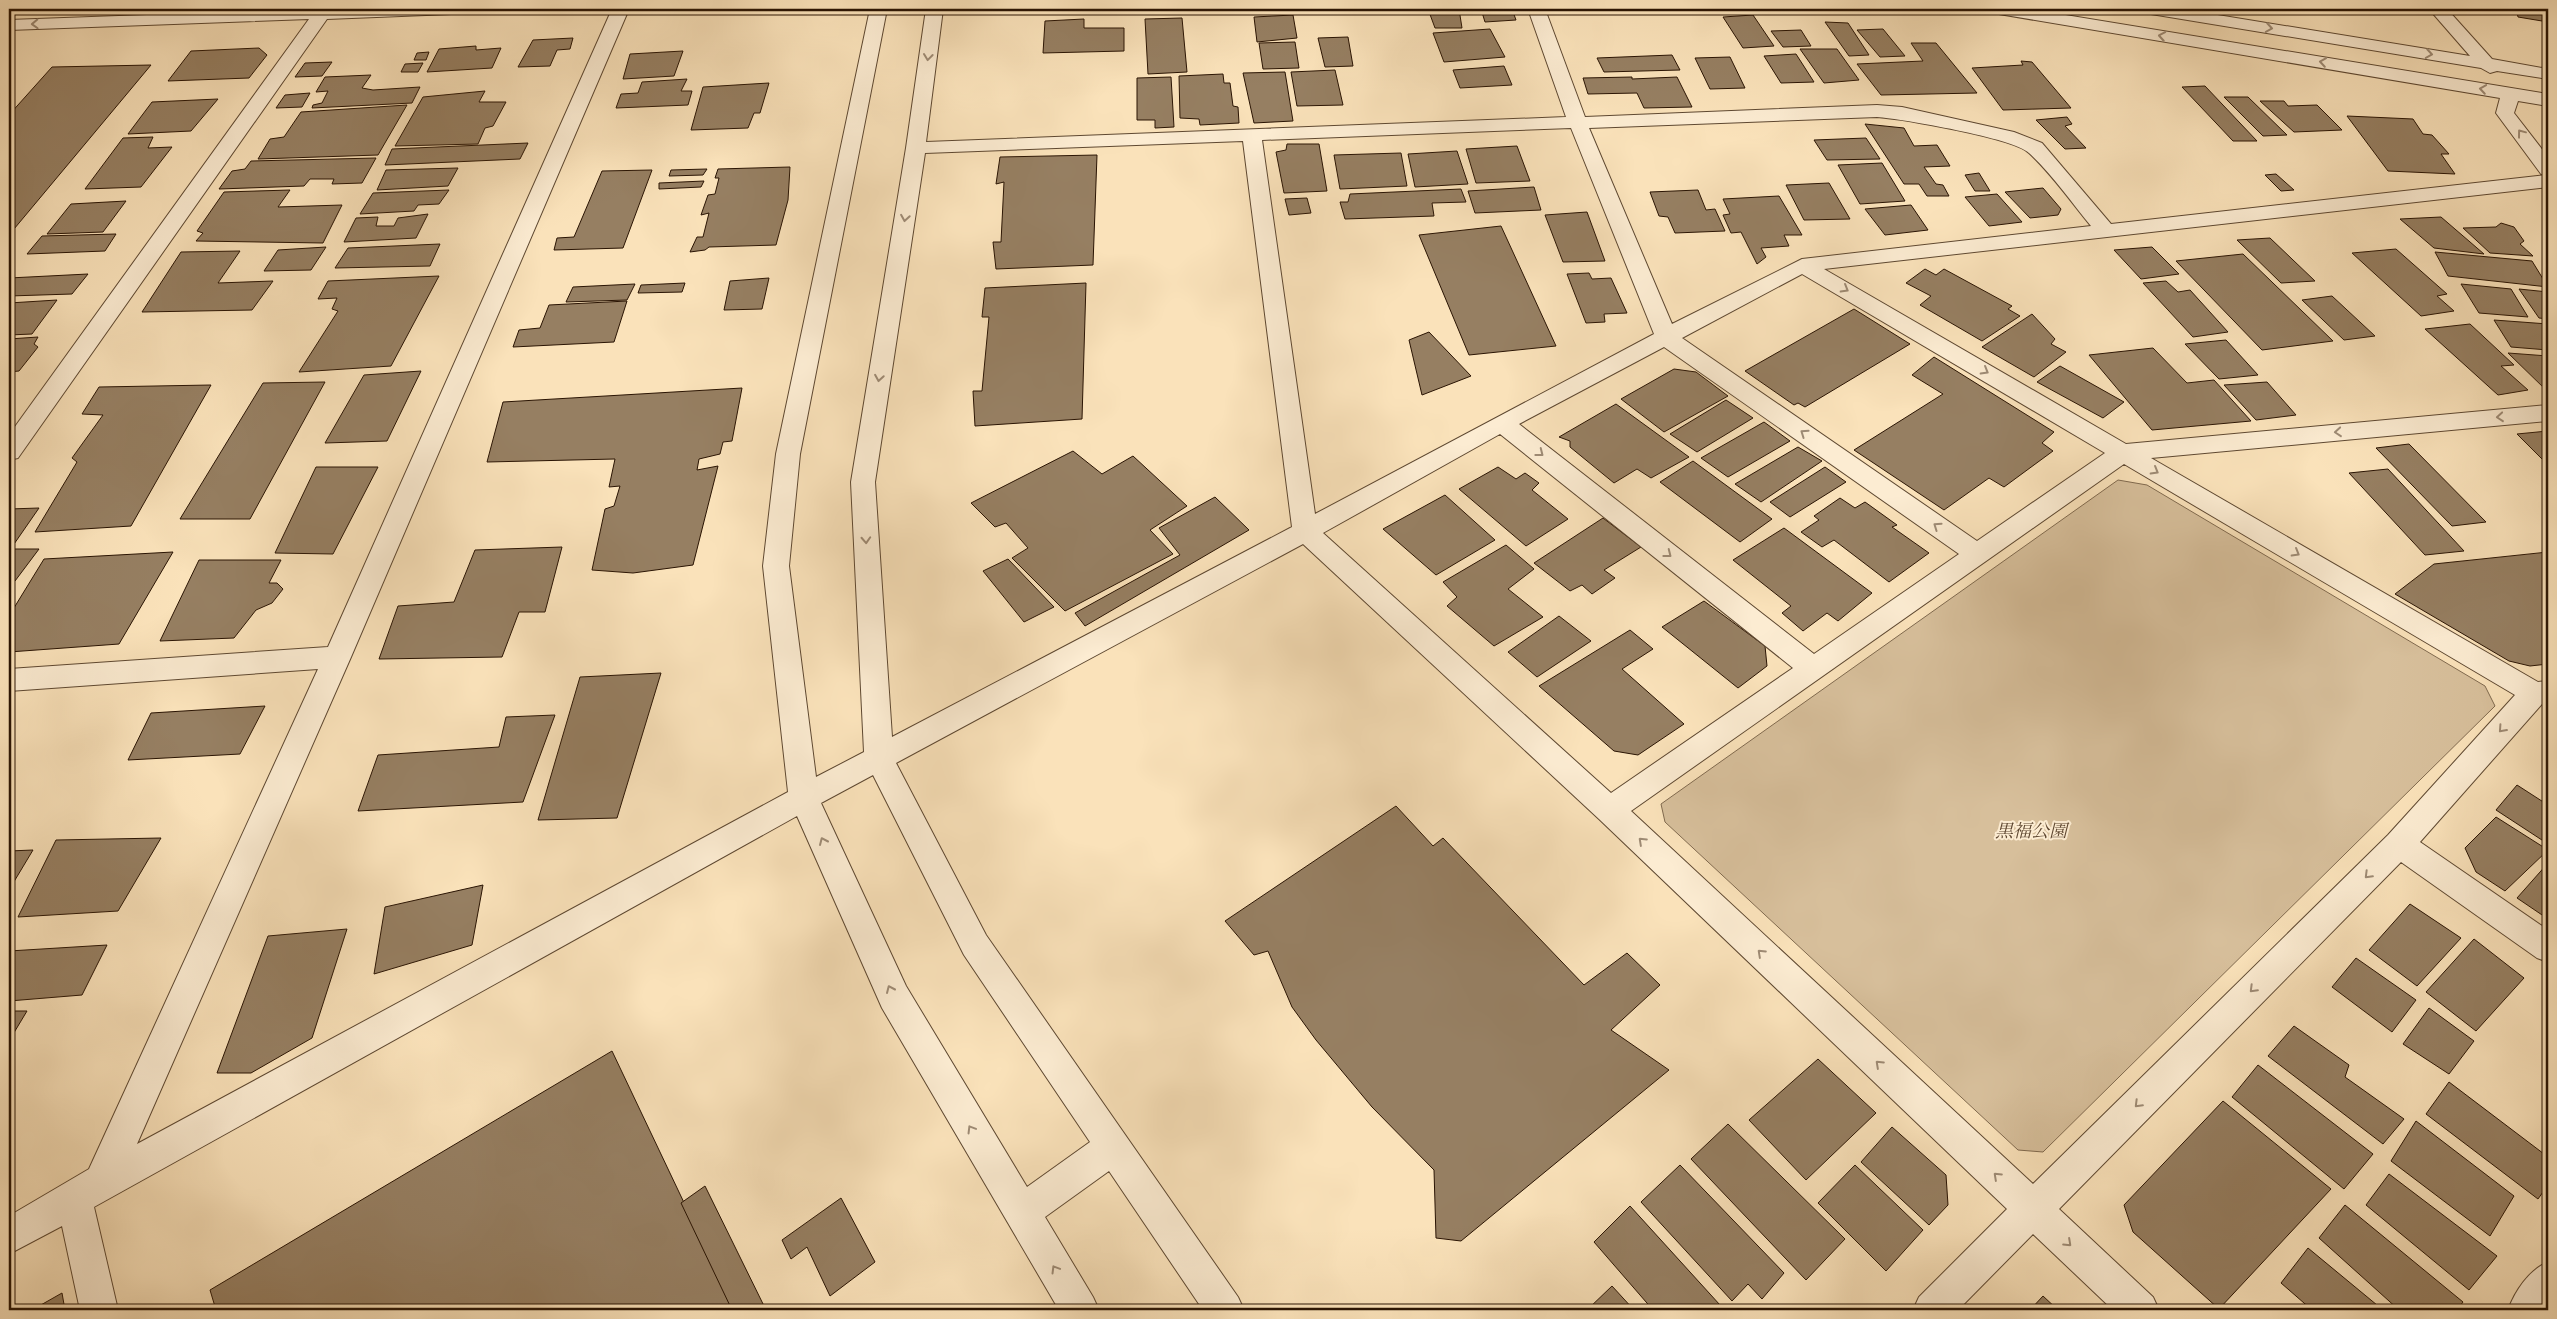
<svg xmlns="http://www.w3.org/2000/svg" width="2557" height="1319" font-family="'IM FELL DW Pica','Noto Serif JP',serif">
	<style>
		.green { fill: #d7bf9b; stroke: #806a4f }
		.building { fill: #967f62; stroke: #2a1403 }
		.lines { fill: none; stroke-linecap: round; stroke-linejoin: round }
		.minor-casing { stroke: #5e4831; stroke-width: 2 }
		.minor { fill: #fcecd2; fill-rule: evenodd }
		.oneway { stroke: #9e8b75 }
		.labels { text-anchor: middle; stroke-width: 4; stroke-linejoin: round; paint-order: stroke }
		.park-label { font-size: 18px; font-style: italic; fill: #5e4731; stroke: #fcecd2 }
	</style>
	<rect width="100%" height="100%" fill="#fae2ba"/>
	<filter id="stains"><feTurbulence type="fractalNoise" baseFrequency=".004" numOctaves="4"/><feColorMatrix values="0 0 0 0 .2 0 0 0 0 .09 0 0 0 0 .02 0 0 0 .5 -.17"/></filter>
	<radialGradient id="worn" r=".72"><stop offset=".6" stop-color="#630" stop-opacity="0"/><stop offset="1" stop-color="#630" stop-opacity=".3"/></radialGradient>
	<!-- green -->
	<path class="green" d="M2118,480L2147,485L2485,686L2495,706L2043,1152L2018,1150L1665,822L1661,804Z"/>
	<!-- building -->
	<g class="building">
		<path d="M1428,9H1459L1462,28H1435Z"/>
		<path d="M1481,9H1512L1516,20L1485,22Z"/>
		<path d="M2516,9H2548V22L2518,17Z"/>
		<path d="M1293,15L1297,38L1257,42L1254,17Z"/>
		<path d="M1753,15L1774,46L1743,48L1723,17Z"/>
		<path d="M1182,18L1187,72L1148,74L1145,19Z"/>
		<path d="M1084,19V28H1124V51L1043,53L1045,21Z"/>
		<path d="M1825,22L1848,23L1869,55L1849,56Z"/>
		<path d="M1490,29L1505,57L1444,62L1433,33Z"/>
		<path d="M1883,29L1905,56L1880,57L1857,30Z"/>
		<path d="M1801,30L1811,46L1783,47L1771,31Z"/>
		<path d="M1348,37L1353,66L1325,67L1318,38Z"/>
		<path d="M573,38L570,49L557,50L550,66L518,67L533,40Z"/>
		<path d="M1295,42L1299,68L1263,69L1259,43Z"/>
		<path d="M1911,43H1936L1977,93L1881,95L1857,64L1923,61Z"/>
		<path d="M476,46V50L501,48L492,68L427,72L439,49Z"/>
		<path d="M259,48L267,55L249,78L168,81L191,51Z"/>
		<path d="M1800,49H1837L1859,80L1824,83Z"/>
		<path d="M683,51L674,76L623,79L630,54Z"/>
		<path d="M429,52L426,60H414L417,53Z"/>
		<path d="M1796,54L1814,82L1781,83L1764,56Z"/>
		<path d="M1672,55L1680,70L1604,72L1597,58Z"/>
		<path d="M1730,57L1745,88L1710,89L1695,58Z"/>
		<path d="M2021,61L2032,62L2071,108L2003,110L1972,68L2023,65Z"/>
		<path d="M332,62L322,76L295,77L305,63Z"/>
		<path d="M423,63L418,72H401L405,64Z"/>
		<path d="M151,65L9,235V115L52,67Z"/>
		<path d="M1504,66L1512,85L1460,88L1453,70Z"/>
		<path d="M1335,70L1343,105L1297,106L1291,72Z"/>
		<path d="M1285,72L1293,121L1254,123L1243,73Z"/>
		<path d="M1223,74L1224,83H1230L1233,106L1238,107L1239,123L1200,125L1199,119L1180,118L1179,76Z"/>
		<path d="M371,75L362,88L373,90L420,87L412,103L312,108L313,105L322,103L328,91L316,92L325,77Z"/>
		<path d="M1171,77L1174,127L1155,128V120H1137V78Z"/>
		<path d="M1632,77V79L1677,77L1692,107L1644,108L1637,93L1588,94L1583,78Z"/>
		<path d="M687,79L681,91H692L688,105L616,108L621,94L638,93L642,82Z"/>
		<path d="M769,83L760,113H754L748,128L691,130L703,87Z"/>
		<path d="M2205,86L2257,141H2233L2182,87Z"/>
		<path d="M485,91L479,102H506L493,126L485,128L478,144L395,146L423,97Z"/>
		<path d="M310,93L302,107L276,108L285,95Z"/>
		<path d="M2224,97H2248L2287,135L2263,136Z"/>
		<path d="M218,99L191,131L128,134L152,102Z"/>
		<path d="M2260,101H2284L2288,106L2317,105L2342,130L2294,132Z"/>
		<path d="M407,105L378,155L258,159L270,139L284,137L301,112Z"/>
		<path d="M2347,116L2413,119L2423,134L2432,135L2449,154H2441L2455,174L2388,171Z"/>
		<path d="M2067,117L2072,124L2065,126L2086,148L2065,149L2036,120Z"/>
		<path d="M1865,124L1904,128L1914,146L1937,145L1950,166L1924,167L1936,184L1943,185L1949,196H1927L1919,184H1904Z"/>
		<path d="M153,137L148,148L172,147L141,187L85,189L123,138Z"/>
		<path d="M1866,138L1880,159L1827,160L1814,140Z"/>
		<path d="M528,143L520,159L385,165L392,149Z"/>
		<path d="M1287,144H1319L1327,191L1284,193L1276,152L1286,150Z"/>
		<path d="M1517,146L1530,181L1476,183L1466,149Z"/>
		<path d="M1457,151L1468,184L1415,187L1408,154Z"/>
		<path d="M1401,153L1407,186L1340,189L1334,155Z"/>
		<path d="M1097,155L1093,265L996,269L993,242H1001L1004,182L996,184L1000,157Z"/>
		<path d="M376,158L362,183L332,184L334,179H310L304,186L219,189L232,171L245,169L251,161Z"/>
		<path d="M1882,163L1905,201L1860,204L1838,165Z"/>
		<path d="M790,167L788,200L776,245L709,247L705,250L690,252L697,237H703L709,213L701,215L708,195L715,194L719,178H715L718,169Z"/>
		<path d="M458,168L448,186L377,190L386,170Z"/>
		<path d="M707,169L703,175L669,176L671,170Z"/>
		<path d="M652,170L623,248L554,250L557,238L574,237L602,171Z"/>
		<path d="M1979,173L1990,191H1975L1965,175Z"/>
		<path d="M2276,174L2294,190L2281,191L2265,175Z"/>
		<path d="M704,181L701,187L659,189V183Z"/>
		<path d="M1829,183L1850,219L1804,220L1786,185Z"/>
		<path d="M1534,187L1541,210L1475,213L1468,191Z"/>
		<path d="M2043,188L2061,209L2058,215L2030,218L2005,192Z"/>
		<path d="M1461,189L1466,202L1432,203L1434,216L1345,219L1340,202H1348L1350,194Z"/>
		<path d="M290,190L278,207L342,205L323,243L196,241L203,233L197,231L224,192Z"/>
		<path d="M449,190L439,204L418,205L414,211L360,214L373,193Z"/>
		<path d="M1698,190L1706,210L1715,209L1725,231L1675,233L1668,217L1659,216L1650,192Z"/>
		<path d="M1997,194L2022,222L1989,226L1965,197Z"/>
		<path d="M1779,196L1802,235H1784L1789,246L1761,248L1766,257L1757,264L1741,232L1731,233L1723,215L1730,214L1723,199Z"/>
		<path d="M1307,198L1311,213L1289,215L1285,199Z"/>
		<path d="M126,201L103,232L47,234L71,204Z"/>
		<path d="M1911,205L1928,230L1885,235L1865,209Z"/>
		<path d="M1587,212L1605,261L1563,262L1545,215Z"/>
		<path d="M428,214L416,238L344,242L356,218L378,217L376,226H394L398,218Z"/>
		<path d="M2441,217L2484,254L2434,248L2400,219Z"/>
		<path d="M2501,223L2514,227L2524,241L2520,244L2533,256L2490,253L2463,228L2496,227Z"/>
		<path d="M1501,226L1556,346L1469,355L1419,235Z"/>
		<path d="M116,234L105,251L27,254L42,236Z"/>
		<path d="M2270,238L2315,281L2281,283L2237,240Z"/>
		<path d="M440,244L430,266L335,268L348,248Z"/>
		<path d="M326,247L311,270L264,271L278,250Z"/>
		<path d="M2152,247L2179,274L2141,279L2114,250Z"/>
		<path d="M2396,249L2447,294L2437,296L2454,311L2421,316L2352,253Z"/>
		<path d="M240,251L218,283L273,281L252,310L142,312L181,252Z"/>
		<path d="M2435,252L2532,261L2548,287L2448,276Z"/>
		<path d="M2243,254L2333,341L2262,350L2176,261Z"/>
		<path d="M1925,269L1936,275L1944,269L2012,306L2008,309L2020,316L1982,341L1920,305L1931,296L1906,283Z"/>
		<path d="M1589,273L1592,279L1611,278L1627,313L1604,314L1605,322L1586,323L1567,274Z"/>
		<path d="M88,274L72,294L9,296V278Z"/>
		<path d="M439,276L391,366L299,372L338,311L332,309L337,298L318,299L328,281Z"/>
		<path d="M769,278L762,309L724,310L730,281Z"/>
		<path d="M2166,281L2178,292L2190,290L2228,332L2193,337L2143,283Z"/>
		<path d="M685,283L682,292L638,293L641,285Z"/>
		<path d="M1086,283L1082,419L975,426L973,391H982L989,317H982L985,288Z"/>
		<path d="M635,284L627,300L566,302L573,287Z"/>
		<path d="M2461,284L2511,289L2528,317L2479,313Z"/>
		<path d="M2519,289L2548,292V319L2539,318Z"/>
		<path d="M2332,296L2375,336L2344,340L2302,300Z"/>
		<path d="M57,300L32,334L9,335V303Z"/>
		<path d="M627,301L614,342L513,347L519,330L540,328L549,305Z"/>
		<path d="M1854,309L1910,344L1805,407L1798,403L1794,405L1745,371Z"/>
		<path d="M2032,314L2055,339L2051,344L2066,352L2034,377L1982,347Z"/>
		<path d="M2494,320L2548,324V350L2511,347Z"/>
		<path d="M2470,324L2514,365L2501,366L2528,390L2498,395L2425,329Z"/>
		<path d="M1429,332L1471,376L1422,395L1409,340Z"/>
		<path d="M38,337L34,344L38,347L19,371L9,372V339Z"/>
		<path d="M2226,340L2258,375L2219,379L2185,344Z"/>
		<path d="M2153,348L2187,383L2214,380L2251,421L2152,430L2089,355Z"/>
		<path d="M2508,353L2548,356V390H2546Z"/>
		<path d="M1934,357L2054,432L2042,443L2053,451L2004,487L1989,478L1944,510L1854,450L1943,394L1912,375Z"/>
		<path d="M2060,366L2124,402L2103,418L2037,382Z"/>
		<path d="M1674,369L1696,372L1728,396L1664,432L1621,399Z"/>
		<path d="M421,371L387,441L325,443L364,375Z"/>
		<path d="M325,382L250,519H180L263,383Z"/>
		<path d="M2267,382L2296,415L2256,420L2224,385Z"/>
		<path d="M211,385L131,526L35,532L77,462L72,458L103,415L82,414L99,387Z"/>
		<path d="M742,388L732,441L723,442L720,454L699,459L697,470L718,466L693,565L633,573L592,570L605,509L614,506L620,486L609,487L615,459L487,462L503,402Z"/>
		<path d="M1726,400L1753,418L1697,452L1670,434Z"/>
		<path d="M1616,404L1689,457L1651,478L1637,469L1614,483L1570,447V441L1559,437Z"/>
		<path d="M1764,422L1790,441L1728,477L1701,458Z"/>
		<path d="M2548,431V465L2517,434Z"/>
		<path d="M2409,444L2486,522L2452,526L2376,448Z"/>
		<path d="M1798,447L1822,461L1761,502L1735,484Z"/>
		<path d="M1073,451L1102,474L1133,456L1187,506L1150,530L1173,554L1065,611L1012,558L1028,548L1006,523L995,527L971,503Z"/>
		<path d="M1693,461L1772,519L1740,542L1660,482Z"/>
		<path d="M316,467H378L333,554L275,553Z"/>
		<path d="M1498,467L1516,479L1525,473L1539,483L1532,490L1568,519L1526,546L1459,489Z"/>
		<path d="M1825,467L1846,482L1790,517L1770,502Z"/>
		<path d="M2388,469L2464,551L2425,555L2349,473Z"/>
		<path d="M1445,495L1495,540L1436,575L1383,529Z"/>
		<path d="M1215,497L1249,530L1085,626L1075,613L1180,555L1159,528Z"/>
		<path d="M1840,498L1855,508L1865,502L1897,525L1892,527L1929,553L1889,582L1834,540L1822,547L1801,532L1819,520L1814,516Z"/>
		<path d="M39,508L12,547H9V509Z"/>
		<path d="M1603,518L1641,547L1604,570L1615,578L1592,594L1582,585L1570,591L1534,563Z"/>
		<path d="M1784,528L1872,593L1838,621L1827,613L1803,631L1782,613L1791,606L1733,560Z"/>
		<path d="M1506,545L1534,569L1508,589L1543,617L1494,646L1447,606L1457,597L1443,582Z"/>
		<path d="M562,547L545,612H519L502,657L379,659L398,606L454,602L475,550Z"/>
		<path d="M9,549H39L15,581H9Z"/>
		<path d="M173,552L119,644L9,652V616L44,559Z"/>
		<path d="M2548,552V664L2530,666L2509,661L2395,594L2434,564Z"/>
		<path d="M1008,559L1054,607L1024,622L983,571Z"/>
		<path d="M199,560H281L269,583H277L283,589L272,603L256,610L234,638L160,641Z"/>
		<path d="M1704,601L1765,646L1767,666L1738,688L1662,627Z"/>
		<path d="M1559,616L1591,641L1537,677L1508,652Z"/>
		<path d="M1630,630L1653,649L1622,669L1684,724L1638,755L1614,751L1539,686Z"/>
		<path d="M661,673L617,818L538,820L580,677Z"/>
		<path d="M265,706L240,754L128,760L151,713Z"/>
		<path d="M555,715L523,802L358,811L378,755L499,747L506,717Z"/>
		<path d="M2517,785L2548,805V844L2496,810Z"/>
		<path d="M1396,806L1433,846L1443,838L1584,985L1627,953L1660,985L1611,1030L1669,1070L1461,1241L1436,1238L1434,1170L1372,1107L1316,1040L1292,1007L1268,951L1254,955L1225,921Z"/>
		<path d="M2496,817L2548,850L2505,891L2476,872L2465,848Z"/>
		<path d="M161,838L118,911L18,917L56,840Z"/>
		<path d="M33,850L9,890V851Z"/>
		<path d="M2548,863V919L2517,898Z"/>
		<path d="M483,885L472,945L374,974L385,907Z"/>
		<path d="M2410,904L2461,938L2417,986L2369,950Z"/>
		<path d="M347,929L312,1038L251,1073H217L268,936Z"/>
		<path d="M2474,939L2524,978L2476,1031L2426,992Z"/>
		<path d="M107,945L82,995L9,1001V951Z"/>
		<path d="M2356,958L2416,1000L2392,1032L2332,987Z"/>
		<path d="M2429,1008L2474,1041L2449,1074L2403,1044Z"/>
		<path d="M9,1011H27L9,1041Z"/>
		<path d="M2294,1026L2349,1065L2345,1077L2404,1119L2383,1144L2268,1056Z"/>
		<path d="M612,1051L735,1310H216L210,1290Z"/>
		<path d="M1818,1059L1876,1113L1806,1180L1749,1120Z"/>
		<path d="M2258,1065L2373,1154L2344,1189L2232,1097Z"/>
		<path d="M2449,1082L2548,1157V1185L2538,1199L2426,1114Z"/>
		<path d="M2223,1101L2331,1189L2219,1309L2133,1232L2124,1205Z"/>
		<path d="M2416,1121L2514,1196L2490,1236L2391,1161Z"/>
		<path d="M1728,1124L1845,1239L1806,1280L1691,1159Z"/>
		<path d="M1892,1127L1946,1175L1948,1205L1929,1225L1861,1162Z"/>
		<path d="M1680,1165L1784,1273L1762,1299L1748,1284L1732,1301L1641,1202Z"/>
		<path d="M1855,1165L1923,1230L1886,1271L1818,1203Z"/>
		<path d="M2389,1174L2497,1256L2469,1290L2366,1205Z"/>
		<path d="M705,1186L766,1310H732L681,1203Z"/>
		<path d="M841,1198L875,1262L830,1296L807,1247L791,1259L782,1240Z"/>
		<path d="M2345,1205L2463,1302L2457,1310H2399L2319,1238Z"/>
		<path d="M1630,1206L1720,1305L1715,1310H1653L1594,1242Z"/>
		<path d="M2308,1248L2383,1310H2312L2281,1283Z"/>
		<path d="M1612,1286L1634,1310H1587Z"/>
		<path d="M62,1293L65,1310H32Z"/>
		<path d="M2043,1296L2058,1310H2030Z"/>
	</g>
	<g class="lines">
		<defs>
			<g id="minor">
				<path d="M315,9H460L457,13L451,14L327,19L18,458L9,460V435L309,19L9,30V20Z"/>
				<path d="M612,9H629L351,657L137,1144L788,792L763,566L776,454L870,9H887L800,454L789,566L816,777L864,752L851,482L906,148L926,9H943L926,142L1566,117L1528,9H1545L1585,117L1877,105L1902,107L2014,132L2042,143L2111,224L2546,175L2541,174L2496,113L2500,98L1999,14L1993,13L1991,9H2029L2548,94V106L2518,101L2514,113L2548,157V187L1824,269L2126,444L2548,405V421L2151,458L2538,682L2548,681V703L2542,704L2420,842L2548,930V962L2537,958L2401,862L2059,1209L2153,1297L2159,1310H2113L2033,1234L1958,1310H1913L1919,1297L2007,1209L1599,819L1303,544L896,763L986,935L1238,1297L1244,1310H1203L1109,1171L1045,1217L1093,1297L1099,1310H1059L882,1008L797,816L94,1207L118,1310H80L62,1226L9,1254V1216L89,1169L318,669L9,691V669L328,647ZM1877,117C1902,119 2014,138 2029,153C2052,174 2071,202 2091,226L1802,259L1672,324L1589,128ZM1571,128L1654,334L1315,514L1262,140ZM1243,141L1292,527L892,737L875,482L925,153ZM1802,274L2105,453L1977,541L1682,338ZM1664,347L1959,554L1814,654L1519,424ZM1500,434L1793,668L1611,793L1323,533ZM2124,464L2515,695L2388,835L2033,1184L1631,811ZM873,775L964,955L1090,1142L1027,1187L906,986L821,803Z"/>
				<path d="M2142,9H2181L2470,56L2429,9H2447L2492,59L2548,69V79L2497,71L2490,73L2481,68L2151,14L2145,13Z"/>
				<path d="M2548,1262V1310H2508C2515,1291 2529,1270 2548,1262Z"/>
			</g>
		</defs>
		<!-- minor casing -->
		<use href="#minor" class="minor-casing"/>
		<!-- minor -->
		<use href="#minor" class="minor"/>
	</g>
	<!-- one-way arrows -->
	<defs><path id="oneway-chevron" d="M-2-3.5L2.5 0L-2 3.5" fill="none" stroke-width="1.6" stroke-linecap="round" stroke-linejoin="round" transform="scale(1.25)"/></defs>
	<g class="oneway">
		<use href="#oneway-chevron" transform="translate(35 24) rotate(178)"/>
		<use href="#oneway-chevron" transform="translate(2269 28) rotate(9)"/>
		<use href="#oneway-chevron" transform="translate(2162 36) rotate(-170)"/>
		<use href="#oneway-chevron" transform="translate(2429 54) rotate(9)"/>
		<use href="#oneway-chevron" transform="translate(928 57) rotate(97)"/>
		<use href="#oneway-chevron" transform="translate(2323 62) rotate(-171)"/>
		<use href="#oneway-chevron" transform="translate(2483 89) rotate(-171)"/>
		<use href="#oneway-chevron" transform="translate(2521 133) rotate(-127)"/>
		<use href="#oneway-chevron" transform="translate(905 218) rotate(99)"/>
		<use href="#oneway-chevron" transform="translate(1845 289) rotate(30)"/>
		<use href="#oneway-chevron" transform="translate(1985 371) rotate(30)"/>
		<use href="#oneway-chevron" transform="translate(879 378) rotate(99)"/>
		<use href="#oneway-chevron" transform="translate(2500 417) rotate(175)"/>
		<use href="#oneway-chevron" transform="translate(2338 432) rotate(175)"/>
		<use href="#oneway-chevron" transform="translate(1804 433) rotate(-145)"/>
		<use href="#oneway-chevron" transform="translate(1540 453) rotate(38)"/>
		<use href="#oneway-chevron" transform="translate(2155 471) rotate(30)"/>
		<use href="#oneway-chevron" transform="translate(1937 526) rotate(-145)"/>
		<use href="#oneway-chevron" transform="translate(866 540) rotate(87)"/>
		<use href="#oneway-chevron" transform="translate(2296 553) rotate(30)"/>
		<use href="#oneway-chevron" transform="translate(1668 554) rotate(38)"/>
		<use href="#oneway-chevron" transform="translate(2502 729) rotate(132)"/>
		<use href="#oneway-chevron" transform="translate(823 841) rotate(-114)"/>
		<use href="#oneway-chevron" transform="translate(1642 841) rotate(-137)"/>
		<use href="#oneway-chevron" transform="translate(2368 875) rotate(135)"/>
		<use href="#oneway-chevron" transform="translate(1761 953) rotate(-137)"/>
		<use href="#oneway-chevron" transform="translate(890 989) rotate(-114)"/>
		<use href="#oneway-chevron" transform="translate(2253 989) rotate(135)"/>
		<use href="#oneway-chevron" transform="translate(1879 1064) rotate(-137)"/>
		<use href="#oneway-chevron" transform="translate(2138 1104) rotate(135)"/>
		<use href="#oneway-chevron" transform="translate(971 1129) rotate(-121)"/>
		<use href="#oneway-chevron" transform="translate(1997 1176) rotate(-137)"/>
		<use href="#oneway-chevron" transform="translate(2068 1243) rotate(43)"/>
		<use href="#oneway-chevron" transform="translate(1055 1269) rotate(-121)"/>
	</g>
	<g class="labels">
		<!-- park labels -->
		<g class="park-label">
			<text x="2031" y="837">黒福公園</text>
		</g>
	</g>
	<!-- margin -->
	<rect width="2557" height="1319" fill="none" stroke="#fae2ba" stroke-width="30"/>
	<rect x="10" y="10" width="2537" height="1299" fill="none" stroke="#2a1403" stroke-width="2.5"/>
	<rect x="15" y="15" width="2527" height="1289" fill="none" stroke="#2a1403"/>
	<rect width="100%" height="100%" filter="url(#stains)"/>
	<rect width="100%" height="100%" fill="url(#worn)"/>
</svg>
